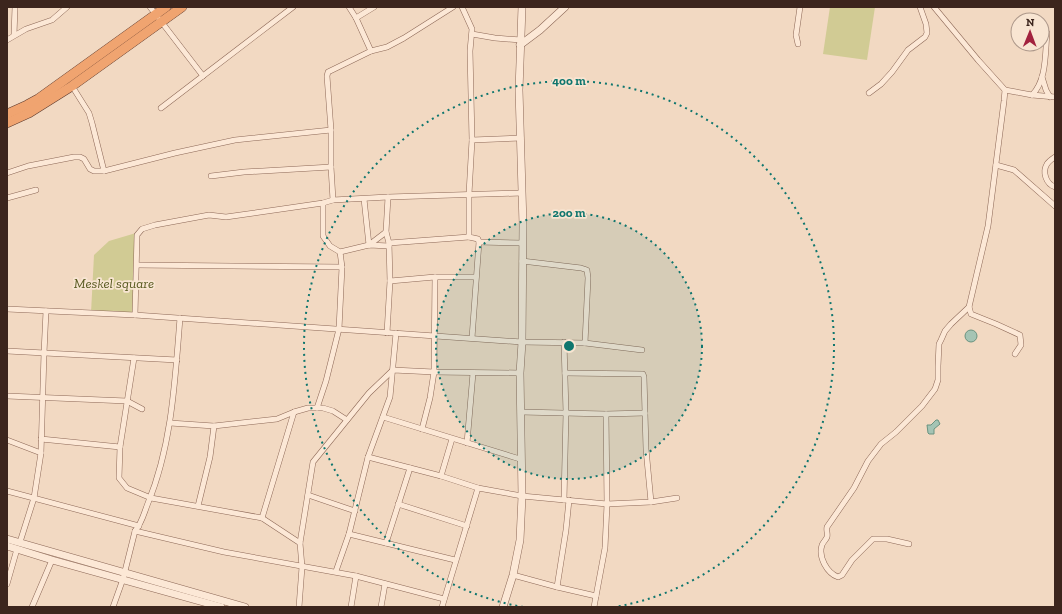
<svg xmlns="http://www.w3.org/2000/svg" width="1062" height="614" font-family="'Zilla Slab',serif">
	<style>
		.green { fill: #d1cb94 }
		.water { fill: #a5c4b4; stroke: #6a9380 }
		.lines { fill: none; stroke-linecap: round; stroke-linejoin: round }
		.minor-casing { stroke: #8d6857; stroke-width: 6 }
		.tertiary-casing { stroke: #8d6857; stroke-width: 8 }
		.trunk-casing { stroke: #5b382c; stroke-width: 10 }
		.minor { stroke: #fce8d6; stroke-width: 5 }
		.tertiary { stroke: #fce8d6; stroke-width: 7 }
		.trunk { stroke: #f0a470; stroke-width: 9 }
		.ring { fill: none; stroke: #0f766e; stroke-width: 2; stroke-dasharray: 2 4 }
		.labels { text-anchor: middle; stroke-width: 3.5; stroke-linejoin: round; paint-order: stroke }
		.park-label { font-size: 14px; font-style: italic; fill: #585a21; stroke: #f8e5d2 }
		.centre { fill: #0f766e; stroke: #f8e5d2; stroke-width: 2 }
		.ring-label { font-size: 12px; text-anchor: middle; font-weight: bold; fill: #0f766e; stroke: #f8e5d2; stroke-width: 3.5; stroke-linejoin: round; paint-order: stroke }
	</style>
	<rect width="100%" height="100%" fill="#f2d9c2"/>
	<!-- green -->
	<g class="green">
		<path d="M830,7H875L867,60L823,54Z"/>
		<path d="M136,233L134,315L91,313L94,255L109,241Z"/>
	</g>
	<!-- water -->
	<g class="water">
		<circle cx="971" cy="336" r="6"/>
		<path d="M936,420H938L940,424L934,429V434H929L928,433L927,425H931Z"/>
	</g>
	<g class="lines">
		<defs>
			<g id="minor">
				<path d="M150,7L203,76"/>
				<path d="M349,7L356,18L371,51"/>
				<path d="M462,7L472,29L470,51L472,140"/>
				<path d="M934,7L978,60L1005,90L1004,101L988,226L969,307L971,314L996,324L1020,335L1021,345L1015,354"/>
				<path d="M356,18L374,7"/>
				<path d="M472,34L495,38L521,40"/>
				<path d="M14,35L15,7"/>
				<path d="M7,40L26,29L52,20L67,7"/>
				<path d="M798,44L796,35L800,7"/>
				<path d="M1042,77L1046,90L1050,97"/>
				<path d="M72,86L89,113L92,123L104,171"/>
				<path d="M1005,90L1032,95L1055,97"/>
				<path d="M869,93L881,84L892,72L908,50L925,37L927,33L926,24L920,7"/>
				<path d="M1032,95C1047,80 1045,53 1047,33"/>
				<path d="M161,108L293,7"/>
				<path d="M1055,157C1052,159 1049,161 1047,164C1042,172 1046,184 1055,187"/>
				<path d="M996,165L1014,170L1055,206"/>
				<path d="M7,173L28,166L74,157H80L84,159L90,169L94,171H104L175,153L235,140L331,130"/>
				<path d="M211,176L244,172L331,167"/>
				<path d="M7,198L36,190"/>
				<path d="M364,199L369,245"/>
				<path d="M333,200L331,167V130L327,76L328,72L371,51L387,47L404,38L453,7"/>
				<path d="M323,203V236L330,246L340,252L369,245L389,246"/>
				<path d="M479,242L523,243"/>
				<path d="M389,243L469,237"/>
				<path d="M369,245L386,232"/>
				<path d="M522,261L581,268L587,270L588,278L585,343"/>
				<path d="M137,265L342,267"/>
				<path d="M390,281L435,277H476"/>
				<path d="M7,309L135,315L522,342L585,343L642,350"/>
				<path d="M135,315L137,235L142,229L155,225L209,215L226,217L323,203L333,200L388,197L522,193"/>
				<path d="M387,333L390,281L389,243L386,232L388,197"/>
				<path d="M472,338L479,242L478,239L469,237V194L472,140L521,138"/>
				<path d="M564,342L566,413L564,500"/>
				<path d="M7,351L177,360"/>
				<path d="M134,358L120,447L119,478L127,488L151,498L262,518L300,543"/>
				<path d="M565,373L643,374L644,377L646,449L651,502"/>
				<path d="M7,396L127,401L142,409"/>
				<path d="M317,408L326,381L339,329L342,267L340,252"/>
				<path d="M521,412L606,414L645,413"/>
				<path d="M383,417L520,459"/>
				<path d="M170,423L214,426L277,419L294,412L308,408H323L333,411L347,420"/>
				<path d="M422,429L430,398L434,372L435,277"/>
				<path d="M41,439L120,447"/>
				<path d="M7,440L41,453"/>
				<path d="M467,443L473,373"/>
				<path d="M368,457L441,476L478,488L522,496L607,504L651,502L677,498"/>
				<path d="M441,476L452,439"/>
				<path d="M7,491L139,526"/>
				<path d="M308,495L355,511"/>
				<path d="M398,504L467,526"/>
				<path d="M198,506L210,457L214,426"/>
				<path d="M262,518L294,412"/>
				<path d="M135,531L224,552L356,576L444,599"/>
				<path d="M349,534L455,560"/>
				<path d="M20,542L34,498L41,453L44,353L46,311"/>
				<path d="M386,543L410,468"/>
				<path d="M909,544L887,539H873L852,560L842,575L838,577C827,573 818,557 822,545C823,542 826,540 827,537C828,534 826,530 827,527L854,488L868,461L881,444L896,432L922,406L935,389L938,380V366L939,344L941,340L945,331L951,324L969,307"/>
				<path d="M336,571L349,534L368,457L390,397L396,333"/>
				<path d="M513,575L557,587L596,596"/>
				<path d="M7,584L17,549"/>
				<path d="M557,587L566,530L569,500"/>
				<path d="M32,607L52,560"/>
				<path d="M113,607L123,579L135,531C142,523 144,513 148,503C172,445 175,380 180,318"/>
				<path d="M299,607L302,567L300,543L313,462L369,393L393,370L434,372L520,373"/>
				<path d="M351,607L356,576"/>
				<path d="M381,607L385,584"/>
				<path d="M442,607L478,488"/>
				<path d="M594,607L605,548L607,504L606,414"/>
			</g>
			<g id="tertiary">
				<path d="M520,45L540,30L565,7"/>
				<path d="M7,539L245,607"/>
				<path d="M7,546L52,560L221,607"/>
				<path d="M503,607L513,575L520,540L522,496L520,373L522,342L523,225L519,90L522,7"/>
			</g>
			<g id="trunk">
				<path d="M7,114L27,105L38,99L166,7"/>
				<path d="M7,123L29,113L72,86L182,7"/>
			</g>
		</defs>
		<!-- minor casing -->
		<use href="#minor" class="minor-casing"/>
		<!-- tertiary casing -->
		<use href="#tertiary" class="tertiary-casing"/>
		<!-- trunk casing -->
		<use href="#trunk" class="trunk-casing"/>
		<!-- minor -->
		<use href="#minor" class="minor"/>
		<!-- tertiary -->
		<use href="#tertiary" class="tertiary"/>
		<!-- trunk -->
		<use href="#trunk" class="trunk"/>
	</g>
	<!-- distance rings -->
	<circle cx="569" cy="346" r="133" fill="#0f766e" fill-opacity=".12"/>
	<g class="ring">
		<circle cx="569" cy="346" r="133"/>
		<path d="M523 607A265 265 0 1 1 615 607"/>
	</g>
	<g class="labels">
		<!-- park labels -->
		<g class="park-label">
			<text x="114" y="288">Meskel square</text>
		</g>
	</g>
	<circle cx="569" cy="346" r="6" class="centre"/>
	<g class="ring-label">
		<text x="569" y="85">400 m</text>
		<text x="569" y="217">200 m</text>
	</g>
	<!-- border -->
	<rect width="1062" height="614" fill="none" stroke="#3c251d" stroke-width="16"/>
	<!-- north arrow -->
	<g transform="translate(1030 32) rotate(1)"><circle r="19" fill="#f8e5d2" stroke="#ad988a"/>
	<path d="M0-3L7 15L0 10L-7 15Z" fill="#a2223e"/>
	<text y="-6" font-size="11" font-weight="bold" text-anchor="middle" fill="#3c251d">N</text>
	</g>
</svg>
